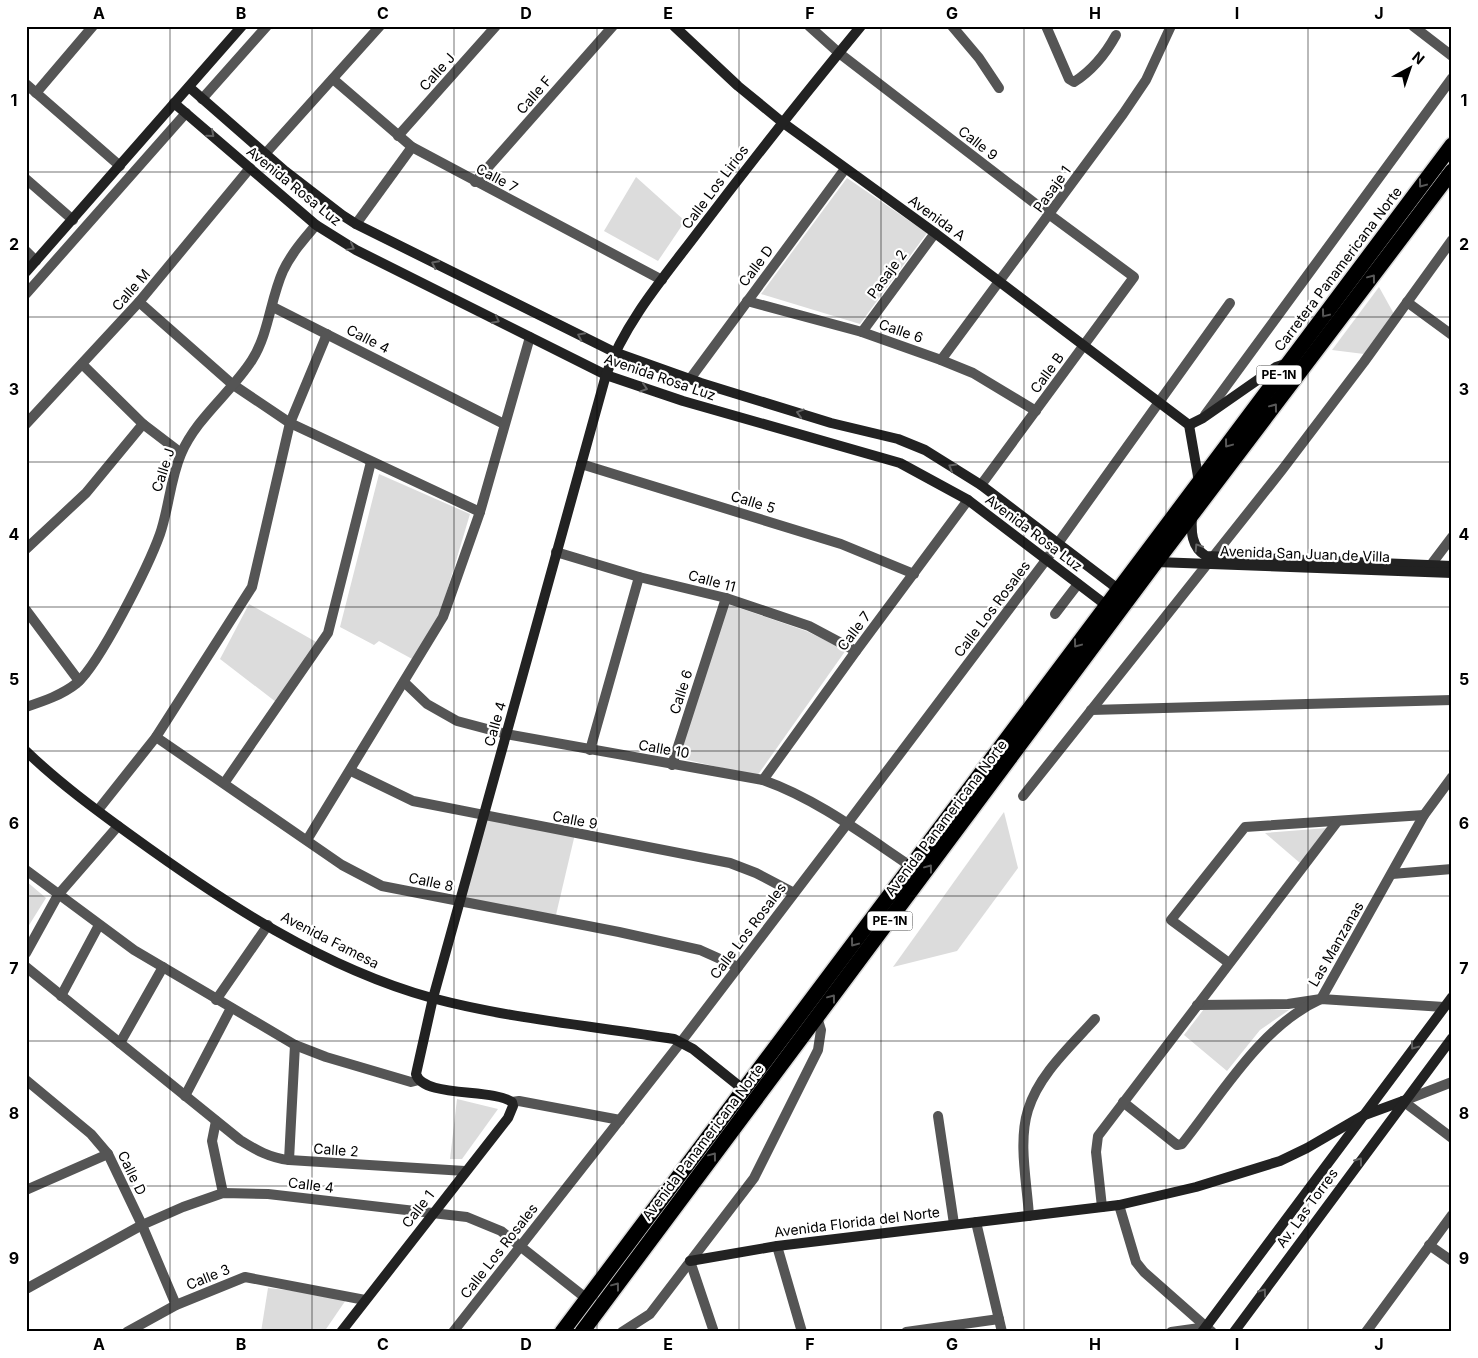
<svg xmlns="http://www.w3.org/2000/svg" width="1478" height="1358" font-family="Inter,sans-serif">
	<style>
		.green { fill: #dcdcdc }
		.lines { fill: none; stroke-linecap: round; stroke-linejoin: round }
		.highway-casing { stroke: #dbdbdb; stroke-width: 18 }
		.street { stroke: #555; stroke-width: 10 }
		.secondary { stroke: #222; stroke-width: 10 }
		.highway { stroke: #000; stroke-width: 15 }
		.oneway { stroke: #646464 }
		.oneway2 { stroke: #595959 }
		.grid { fill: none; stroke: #000; stroke-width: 1; stroke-opacity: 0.55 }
		.labels { text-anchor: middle; stroke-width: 4.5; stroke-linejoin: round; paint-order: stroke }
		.shield { fill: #fff; stroke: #4c4c4c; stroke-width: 1 }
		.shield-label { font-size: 12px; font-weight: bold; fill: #000 }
		.street-label { font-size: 14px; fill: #000; stroke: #fff }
		.neatline { fill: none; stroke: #000; stroke-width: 2 }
		.grid-label { font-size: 16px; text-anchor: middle; font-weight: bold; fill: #000 }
	</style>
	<rect width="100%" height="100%" fill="#fff"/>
	<!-- green -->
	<g class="green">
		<path d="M636,177L685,221L658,261L604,231Z"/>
		<path d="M847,178L927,233L860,324L761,294Z"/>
		<path d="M1379,287L1394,314L1364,354L1332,350Z"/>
		<path d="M379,474L470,514L438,621L414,660L379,641L374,645L340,627Z"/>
		<path d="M249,604L318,643L276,702L220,659Z"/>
		<path d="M728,604L806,631L846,650L757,776L679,758Z"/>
		<path d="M1004,812L1018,868L957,951L893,967Z"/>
		<path d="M483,816L575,834L555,919L459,902Z"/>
		<path d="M1327,828L1300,863L1265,833Z"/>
		<path d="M26,881L46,898L26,930Z"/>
		<path d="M1204,1009L1289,1010L1260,1030L1227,1071L1184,1035Z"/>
		<path d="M457,1099L498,1109L462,1159H450Z"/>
		<path d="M268,1288L348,1297L324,1332H261Z"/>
	</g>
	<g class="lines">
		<defs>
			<g id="highway">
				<path d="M562,1332L1452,145"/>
				<path d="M582,1332L1156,562L1452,171"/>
			</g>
		</defs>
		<!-- highway casing -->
		<use href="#highway" class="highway-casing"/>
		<!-- street -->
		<g class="street">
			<path d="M809,26L839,53L1050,215L1134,277L981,485"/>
			<path d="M952,26L979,58L999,88"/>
			<path d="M1046,26L1069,79L1074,82C1093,70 1105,55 1116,35"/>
			<path d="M1413,26L1452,56"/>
			<path d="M333,79L412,147L662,280"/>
			<path d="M26,84L120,166"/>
			<path d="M36,93L93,26"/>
			<path d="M202,99L267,26"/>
			<path d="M398,136L496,26"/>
			<path d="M265,154L380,26"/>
			<path d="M26,179L73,220"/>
			<path d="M475,182L613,26"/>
			<path d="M356,224L412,147"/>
			<path d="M26,251L36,261"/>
			<path d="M26,294L186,113"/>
			<path d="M747,301L862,332L941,360L973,373L1036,411"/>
			<path d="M139,302L232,384L290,423L480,512"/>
			<path d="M1407,302L1452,335"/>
			<path d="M273,307L504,424"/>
			<path d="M862,332L935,233"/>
			<path d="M941,360L1123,114L1146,80L1171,26"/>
			<path d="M82,364L143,424L181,453"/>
			<path d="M690,379L845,169"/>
			<path d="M1205,415L1452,78"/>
			<path d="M26,424L139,302L250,168"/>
			<path d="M581,464L841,544L914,574"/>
			<path d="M26,549L86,493L143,424"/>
			<path d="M556,552L639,577L726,598L809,626L856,651"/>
			<path d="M1430,571V566L1452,537"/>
			<path d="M26,610L79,681"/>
			<path d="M1055,614L1078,584"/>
			<path d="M404,682L427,704L457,721L506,734L763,780C817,799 864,835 912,867"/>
			<path d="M26,707C44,701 62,695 77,683C100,663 149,565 160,534C169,508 170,480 181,454C197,417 231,393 252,360C269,333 270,300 283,271C291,254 304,239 316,225"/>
			<path d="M1091,710L1452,700"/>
			<path d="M156,737L342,865L382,886L619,932L700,950L738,967"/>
			<path d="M590,750L639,577"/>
			<path d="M672,765L726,598"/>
			<path d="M351,771L413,801L730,863L756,873L794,893"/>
			<path d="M763,780L856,651L968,500"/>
			<path d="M225,782L328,633L371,462"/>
			<path d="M1023,796L1282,470L1364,362L1452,240"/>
			<path d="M98,810L156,737L252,587L290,423L327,334"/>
			<path d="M307,840L443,617L480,512L530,337"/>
			<path d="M26,870L134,950L295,1045L326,1057L411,1082L419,1080"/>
			<path d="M1392,874L1452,869"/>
			<path d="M26,953L58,895L118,826"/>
			<path d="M1229,963L1171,920L1245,827L1424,815"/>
			<path d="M26,967L240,1140C256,1150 270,1158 289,1160L465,1171"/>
			<path d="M61,996L99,925"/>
			<path d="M216,1000L268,925"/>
			<path d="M1197,1005L1288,1004L1321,999L1444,1007"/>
			<path d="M120,1043L163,967"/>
			<path d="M26,1080L91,1134L108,1154L142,1225L176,1305"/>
			<path d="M185,1096L231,1008"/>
			<path d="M1403,1101L1452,1138"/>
			<path d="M1403,1101L1452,1082"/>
			<path d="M512,1102L519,1101L620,1120"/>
			<path d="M1123,1102L1177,1145L1182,1144C1222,1094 1261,1026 1321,999L1424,815L1452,777"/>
			<path d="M938,1116L954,1224"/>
			<path d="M216,1121L212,1141L223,1193"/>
			<path d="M289,1160L295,1045"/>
			<path d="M26,1190L108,1154"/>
			<path d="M1119,1205L1136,1262L1144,1272L1212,1332"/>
			<path d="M1102,1207L1096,1152L1098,1136L1337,822"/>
			<path d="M1029,1216C1027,1183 1018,1142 1028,1110C1039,1074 1071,1046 1095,1019"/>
			<path d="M976,1222L1002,1332"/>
			<path d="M1429,1245L1452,1261"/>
			<path d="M777,1246L802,1332"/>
			<path d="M690,1261L714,1332"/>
			<path d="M26,1289L142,1225L183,1207L223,1193L268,1194L467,1217L501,1231L587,1299"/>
			<path d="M127,1332L176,1305L245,1277L365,1300"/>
			<path d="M453,1332L681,1042L847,824L1046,560L1230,303"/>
			<path d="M622,1332L650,1314L754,1178L818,1050L821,1030L817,1017"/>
			<path d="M906,1332L999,1319"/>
			<path d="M1171,1332L1207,1327"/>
			<path d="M1366,1332L1452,1215"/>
		</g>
		<!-- secondary -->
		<g class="secondary">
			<path d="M674,26L738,86L782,122L935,233L1189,425L1199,482"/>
			<path d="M189,87L285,171L342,215L356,224L614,352L701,383L831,423L898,439L925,450L981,485L1118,589"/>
			<path d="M174,103L316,225L356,250L606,375L683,401L900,463L968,500L1106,605"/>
			<path d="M26,272L242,26"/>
			<path d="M1189,425L1203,418L1276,367L1288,363"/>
			<path d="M1192,516C1191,531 1191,547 1206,556L1452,566"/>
			<path d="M1156,562L1452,573"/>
			<path d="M26,751C58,782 96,810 132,836C223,902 323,968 432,998C511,1019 594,1026 674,1039L693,1049L744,1090"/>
			<path d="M690,1261L777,1246L1119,1205L1196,1187L1280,1161L1307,1148L1362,1116L1403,1101"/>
			<path d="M341,1332L508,1118L513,1106L512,1102C492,1088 423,1098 416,1074L433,998L606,375C625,322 664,277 698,232C751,162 805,94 861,26"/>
			<path d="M1202,1332L1452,997"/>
			<path d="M1234,1332L1452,1038"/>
		</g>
		<!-- highway -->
		<use href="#highway" class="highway"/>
	</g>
	<!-- one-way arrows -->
	<defs><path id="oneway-chevron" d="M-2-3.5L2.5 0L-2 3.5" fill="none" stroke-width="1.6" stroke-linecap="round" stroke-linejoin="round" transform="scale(1.25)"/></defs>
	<g class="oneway">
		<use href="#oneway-chevron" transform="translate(211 134) rotate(41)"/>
		<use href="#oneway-chevron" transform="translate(351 247) rotate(29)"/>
		<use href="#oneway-chevron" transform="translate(435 264) rotate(-153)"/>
		<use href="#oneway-chevron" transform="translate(496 320) rotate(27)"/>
		<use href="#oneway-chevron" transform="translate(581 336) rotate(-154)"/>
		<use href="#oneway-chevron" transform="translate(644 388) rotate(18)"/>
		<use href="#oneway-chevron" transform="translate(800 413) rotate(-163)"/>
		<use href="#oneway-chevron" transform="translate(952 467) rotate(-149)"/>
		<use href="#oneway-chevron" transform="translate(1198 547) rotate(-123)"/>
		<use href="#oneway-chevron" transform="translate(1414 1046) rotate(127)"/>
		<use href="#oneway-chevron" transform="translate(1359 1161) rotate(-54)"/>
		<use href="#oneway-chevron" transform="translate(1263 1292) rotate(-54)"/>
	</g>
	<g class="oneway2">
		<use href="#oneway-chevron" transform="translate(1422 184) rotate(127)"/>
		<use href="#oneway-chevron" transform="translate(1372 278) rotate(-53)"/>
		<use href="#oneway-chevron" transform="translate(1325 314) rotate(127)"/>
		<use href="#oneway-chevron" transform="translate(1274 407) rotate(-53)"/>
		<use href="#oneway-chevron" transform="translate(1228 444) rotate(127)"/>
		<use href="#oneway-chevron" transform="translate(1077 644) rotate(127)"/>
		<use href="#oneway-chevron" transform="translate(929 868) rotate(-53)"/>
		<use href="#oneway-chevron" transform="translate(854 943) rotate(127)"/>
		<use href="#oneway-chevron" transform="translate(832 998) rotate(-53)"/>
		<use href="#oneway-chevron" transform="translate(713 1156) rotate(-53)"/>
		<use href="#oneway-chevron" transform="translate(616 1286) rotate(-53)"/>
	</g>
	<!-- grid -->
	<path class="grid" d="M170,26V1332M312,26V1332M454,26V1332M597,26V1332M739,26V1332M881,26V1332M1024,26V1332M1166,26V1332M1308,26V1332M26,172H1452M26,317H1452M26,462H1452M26,607H1452M26,751H1452M26,896H1452M26,1041H1452M26,1186H1452"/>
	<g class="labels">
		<!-- shield labels -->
		<g class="shield">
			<rect x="1256.5" y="365.5" width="45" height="19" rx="4"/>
			<rect x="867.5" y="911.5" width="45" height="19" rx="4"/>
		</g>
		<g class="shield-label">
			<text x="1279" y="379">PE-1N</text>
			<text x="890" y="925">PE-1N</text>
		</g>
		<!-- street labels -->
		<g class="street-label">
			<text transform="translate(437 72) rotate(-48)" y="5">Calle J</text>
			<text transform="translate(534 95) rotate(-49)" y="5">Calle F</text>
			<text transform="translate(978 143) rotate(38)" y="5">Calle 9</text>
			<text transform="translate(497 178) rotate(28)" y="5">Calle 7</text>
			<text transform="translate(294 186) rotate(39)" y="5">Avenida Rosa Luz</text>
			<text transform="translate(715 187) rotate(-53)" y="5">Calle Los Lirios</text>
			<text transform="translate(1052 189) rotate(-54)" y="5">Pasaje 1</text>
			<text transform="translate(937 218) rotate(36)" y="5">Avenida A</text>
			<text transform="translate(756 266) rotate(-53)" y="5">Calle D</text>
			<text transform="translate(1338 269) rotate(-53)" y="5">Carretera Panamericana Norte</text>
			<text transform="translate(887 274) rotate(-54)" y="5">Pasaje 2</text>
			<text transform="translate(131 290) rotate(-49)" y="5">Calle M</text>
			<text transform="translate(901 331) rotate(19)" y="5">Calle 6</text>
			<text transform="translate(368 339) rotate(27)" y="5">Calle 4</text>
			<text transform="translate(1047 373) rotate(-54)" y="5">Calle B</text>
			<text transform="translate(660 377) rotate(19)" y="5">Avenida Rosa Luz</text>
			<text transform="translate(163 470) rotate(-72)" y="5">Calle J</text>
			<text transform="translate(753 502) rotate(17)" y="5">Calle 5</text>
			<text transform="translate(1034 533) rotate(37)" y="5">Avenida Rosa Luz</text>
			<text transform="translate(1305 554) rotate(2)" y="5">Avenida San Juan de Villa</text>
			<text transform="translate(712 581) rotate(15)" y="5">Calle 11</text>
			<text transform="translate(992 609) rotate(-53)" y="5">Calle Los Rosales</text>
			<text transform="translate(854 631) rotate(-53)" y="5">Calle 7</text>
			<text transform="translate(681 692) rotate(-72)" y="5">Calle 6</text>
			<text transform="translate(495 724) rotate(-74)" y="5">Calle 4</text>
			<text transform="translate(664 749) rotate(10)" y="5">Calle 10</text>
			<text transform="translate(946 818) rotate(-53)" y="5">Avenida Panamericana Norte</text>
			<text transform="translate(575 820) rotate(11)" y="5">Calle 9</text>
			<text transform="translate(431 882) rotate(12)" y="5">Calle 8</text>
			<text transform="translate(748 931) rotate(-53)" y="5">Calle Los Rosales</text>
			<text transform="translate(330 940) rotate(27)" y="5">Avenida Famesa</text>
			<text transform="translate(1336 944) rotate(-60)" y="5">Las Manzanas</text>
			<text transform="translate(703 1142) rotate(-53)" y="5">Avenida Panamericana Norte</text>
			<text transform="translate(336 1150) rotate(4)" y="5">Calle 2</text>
			<text transform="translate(132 1173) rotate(64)" y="5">Calle D</text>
			<text transform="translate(311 1185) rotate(7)" y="5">Calle 4</text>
			<text transform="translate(1307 1208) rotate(-54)" y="5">Av. Las Torres</text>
			<text transform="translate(418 1209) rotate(-52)" y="5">Calle 1</text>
			<text transform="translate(857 1222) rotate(-7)" y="5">Avenida Florida del Norte</text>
			<text transform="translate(499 1251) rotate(-52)" y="5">Calle Los Rosales</text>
			<text transform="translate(208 1277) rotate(-22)" y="5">Calle 3</text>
		</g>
	</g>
	<!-- border -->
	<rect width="1478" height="1358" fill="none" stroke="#ffffff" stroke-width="55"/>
	<!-- north arrow -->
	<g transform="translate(1410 68) rotate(40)" stroke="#ffffff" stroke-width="4" paint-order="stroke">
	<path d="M0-4L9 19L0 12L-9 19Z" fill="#000000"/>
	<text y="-8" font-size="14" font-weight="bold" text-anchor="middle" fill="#000000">N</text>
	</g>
	<rect x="28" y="28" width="1422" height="1302" class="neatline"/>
	<g class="grid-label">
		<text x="99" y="19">A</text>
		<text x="241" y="19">B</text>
		<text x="383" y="19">C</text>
		<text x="526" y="19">D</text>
		<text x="668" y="19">E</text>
		<text x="810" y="19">F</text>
		<text x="952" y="19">G</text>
		<text x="1095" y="19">H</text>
		<text x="1237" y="19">I</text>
		<text x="1379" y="19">J</text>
		<text x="14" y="106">1</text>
		<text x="1464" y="106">1</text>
		<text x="14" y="250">2</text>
		<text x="1464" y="250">2</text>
		<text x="14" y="395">3</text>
		<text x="1464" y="395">3</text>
		<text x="14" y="540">4</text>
		<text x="1464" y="540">4</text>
		<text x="14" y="685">5</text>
		<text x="1464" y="685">5</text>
		<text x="14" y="829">6</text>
		<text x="1464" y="829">6</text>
		<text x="14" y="974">7</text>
		<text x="1464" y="974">7</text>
		<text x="14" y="1119">8</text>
		<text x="1464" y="1119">8</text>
		<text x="14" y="1264">9</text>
		<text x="1464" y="1264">9</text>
		<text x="99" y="1350">A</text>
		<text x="241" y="1350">B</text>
		<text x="383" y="1350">C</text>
		<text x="526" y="1350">D</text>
		<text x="668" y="1350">E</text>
		<text x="810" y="1350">F</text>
		<text x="952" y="1350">G</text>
		<text x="1095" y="1350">H</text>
		<text x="1237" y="1350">I</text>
		<text x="1379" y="1350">J</text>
	</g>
</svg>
